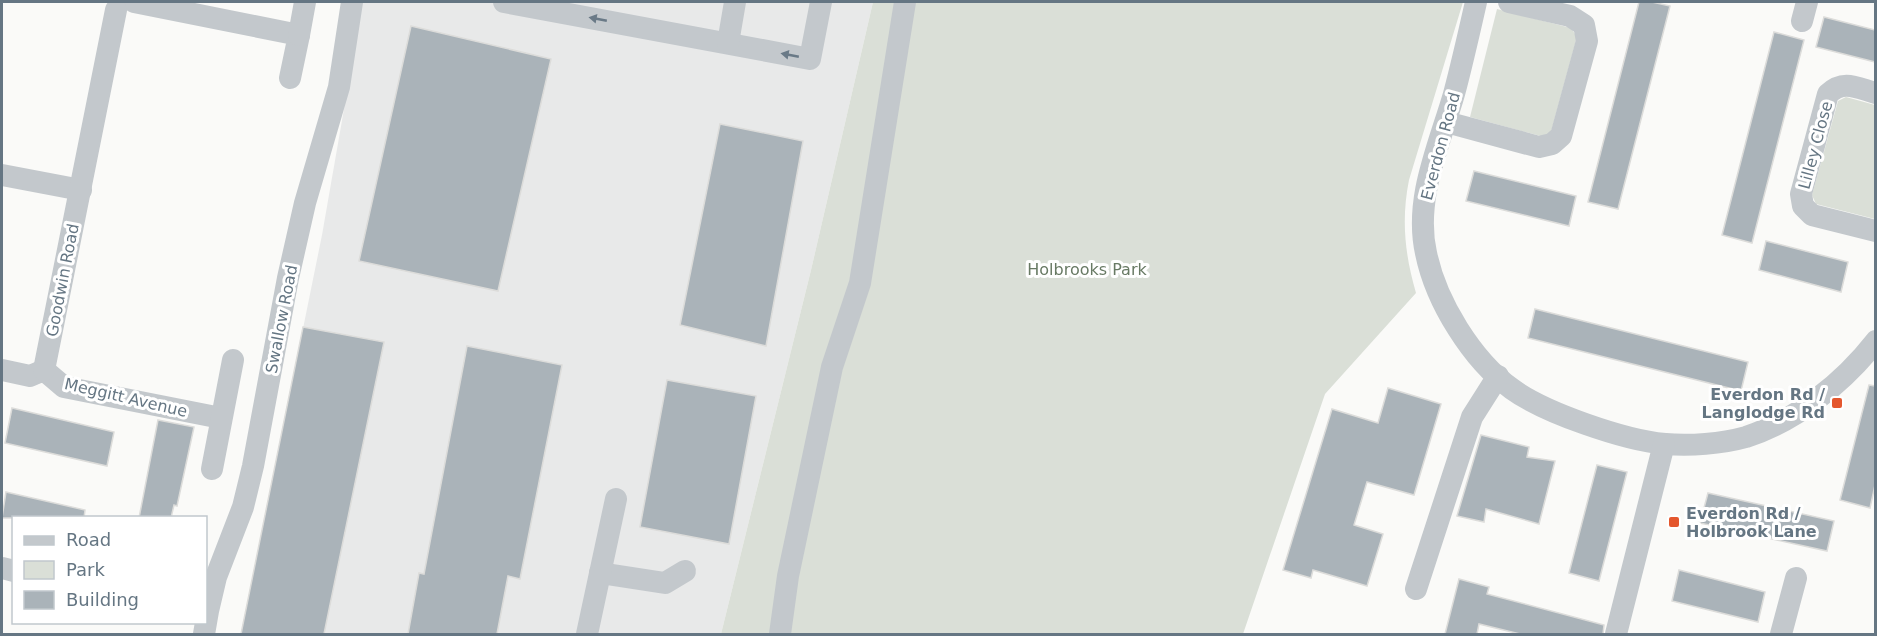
<svg xmlns="http://www.w3.org/2000/svg" width="1877" height="636" font-family="'DejaVu Sans',sans-serif">
	<style>
		.built { fill: #e8e9e9 }
		.green { fill: #dadfd7 }
		.building { fill: #aab3b9; stroke: #dcdcda; stroke-width: 1.5 }
		.lines { fill: none; stroke-linecap: round; stroke-linejoin: round }
		.minor { stroke: #c3c8cc; stroke-width: 22 }
		.oneway { fill: #6a7a87 }
		.poi-dot { fill: #e4572e; stroke: #fff; stroke-width: 2 }
		.labels { text-anchor: middle; stroke-width: 6; stroke-linejoin: round; paint-order: stroke }
		.street-label { font-size: 16px; fill: #657683; stroke: #fff }
		.park-label { font-size: 16px; fill: #687a64; stroke: #fff }
		.poi-label { font-size: 16px; font-weight: bold; fill: #657683; stroke: #fff; text-anchor: end }
	</style>
	<rect width="100%" height="100%" fill="#fafaf8"/>
	<!-- built -->
	<path class="built" d="M359,2H873L811,270L721,634H241L322,235L344,109Z"/>
	<!-- green -->
	<g class="green">
		<path d="M873,2H1463L1409,180C1401,220 1405,255 1416,293L1325,394L1243,634H721L811,270Z"/>
		<path d="M1497,9L1571,28L1577,37L1551,132L1544,137L1470,117Z"/>
		<path d="M1846,97L1875,105V219L1816,204L1812,195L1838,101Z"/>
	</g>
	<!-- building -->
	<g class="building">
		<path d="M1639,2H1652L1670,6L1618,209L1588,202Z"/>
		<path d="M1824,17L1875,30V62L1816,47Z"/>
		<path d="M411,26L551,59L498,291L359,261Z"/>
		<path d="M1774,32L1804,40L1752,243L1722,235Z"/>
		<path d="M720,124L803,141L766,346L680,325Z"/>
		<path d="M1474,171L1576,196L1569,226L1466,201Z"/>
		<path d="M1766,241L1848,262L1841,292L1759,270Z"/>
		<path d="M1535,309L1748,362L1741,391L1528,338Z"/>
		<path d="M303,327L384,342L324,634H241Z"/>
		<path d="M467,346L562,365L520,579L508,576L497,634H408L419,573L424,574Z"/>
		<path d="M667,380L756,396L729,544L640,527Z"/>
		<path d="M1869,385L1875,386V485L1870,508L1840,500Z"/>
		<path d="M1388,388L1441,404L1414,495L1367,482L1354,525L1383,534L1367,586L1313,570L1311,578L1283,570L1332,409L1378,423Z"/>
		<path d="M12,408L114,432L107,466L5,443Z"/>
		<path d="M158,420L194,427L177,506L174,505L171,518H139Z"/>
		<path d="M1481,435L1529,447L1527,457L1555,461L1539,524L1486,509L1484,522L1457,516Z"/>
		<path d="M1597,465L1627,472L1599,581L1569,573Z"/>
		<path d="M6,492L85,510L84,518H2Z"/>
		<path d="M1708,493L1834,521L1827,551L1700,523Z"/>
		<path d="M1679,570L1765,592L1758,622L1672,601Z"/>
		<path d="M1459,579L1489,587L1487,594L1604,625L1603,634H1520L1479,624L1477,634H1445Z"/>
	</g>
	<g class="lines">
		<!-- minor -->
		<g class="minor">
			<path d="M134,2L299,35L290,78"/>
			<path d="M504,2L810,59L821,2"/>
			<path d="M1476,2C1469,33 1462,64 1454,94C1439,146 1414,199 1426,253C1436,302 1472,360 1512,389C1545,413 1624,440 1665,444C1690,446 1721,444 1746,437C1796,421 1844,382 1876,341"/>
			<path d="M1802,21L1807,2"/>
			<path d="M299,35L305,2"/>
			<path d="M728,43L735,2"/>
			<path d="M1876,93C1857,88 1844,79 1828,94L1801,194L1803,206L1812,215L1876,231"/>
			<path d="M1446,122L1539,147L1552,144L1561,136L1587,41L1584,25L1570,16L1509,2"/>
			<path d="M2,175L81,190"/>
			<path d="M2,370L30,376L44,370L64,387L221,418"/>
			<path d="M44,370L116,10"/>
			<path d="M212,469L233,360"/>
			<path d="M2,568L14,571"/>
			<path d="M600,573L665,583L685,571"/>
			<path d="M1416,589L1472,417L1498,376"/>
			<path d="M204,634L208,611L216,577L243,507L253,466L288,278L305,203L339,87L352,2"/>
			<path d="M587,634L616,499"/>
			<path d="M780,634L788,576L832,367L860,283L905,2"/>
			<path d="M1616,634L1664,444"/>
			<path d="M1781,634L1796,578"/>
		</g>
	</g>
	<!-- one-way arrows -->
	<defs><path id="oneway-solid" d="M-6-.8H1V-3.2L6.5 0L1 3.2V.8H-6Z" transform="scale(1.5)"/></defs>
	<g class="oneway">
		<use href="#oneway-solid" transform="translate(598 19) rotate(-169)"/>
		<use href="#oneway-solid" transform="translate(790 55) rotate(-169)"/>
	</g>
	<!-- markers -->
	<g class="poi-dot">
		<rect x="1831" y="397" width="12" height="12" rx="3"/>
		<rect x="1668" y="516" width="12" height="12" rx="3"/>
	</g>
	<g class="labels">
		<!-- street labels -->
		<g class="street-label">
			<text transform="translate(1815 145) rotate(-75)" y="6">Lilley Close</text>
			<text transform="translate(1440 146) rotate(-75)" y="6">Everdon Road</text>
			<text transform="translate(62 280) rotate(-79)" y="6">Goodwin Road</text>
			<text transform="translate(281 319) rotate(-79)" y="6">Swallow Road</text>
			<text transform="translate(126 397) rotate(13)" y="6">Meggitt Avenue</text>
		</g>
		<!-- park labels -->
		<g class="park-label">
			<text x="1087" y="275">Holbrooks Park</text>
		</g>
		<!-- poi labels -->
		<g class="poi-label">
			<text x="1825" y="400">Everdon Rd /<tspan x="1825" dy="18">Langlodge Rd</tspan></text>
			<text x="1686" y="519" text-anchor="start">Everdon Rd /<tspan x="1686" dy="18">Holbrook Lane</tspan></text>
		</g>
	</g>
	<!-- border -->
	<rect width="1877" height="636" fill="none" stroke="#657683" stroke-width="6"/>
	<!-- legend -->
	<rect x="12" y="516" width="195" height="108" fill="#ffffff" stroke="#c1c8cd" stroke-width="1.5"/>
	<rect x="24" y="536" width="30" height="9" fill="#c3c8cc" stroke="#c1c8cd" stroke-width="1.5"/>
	<text x="66" y="546" font-size="18" fill="#657683">Road</text>
	<rect x="24" y="561" width="30" height="18" fill="#dadfd7" stroke="#c1c8cd" stroke-width="1.5"/>
	<text x="66" y="576" font-size="18" fill="#657683">Park</text>
	<rect x="24" y="591" width="30" height="18" fill="#aab3b9" stroke="#c1c8cd" stroke-width="1.5"/>
	<text x="66" y="606" font-size="18" fill="#657683">Building</text>
</svg>
